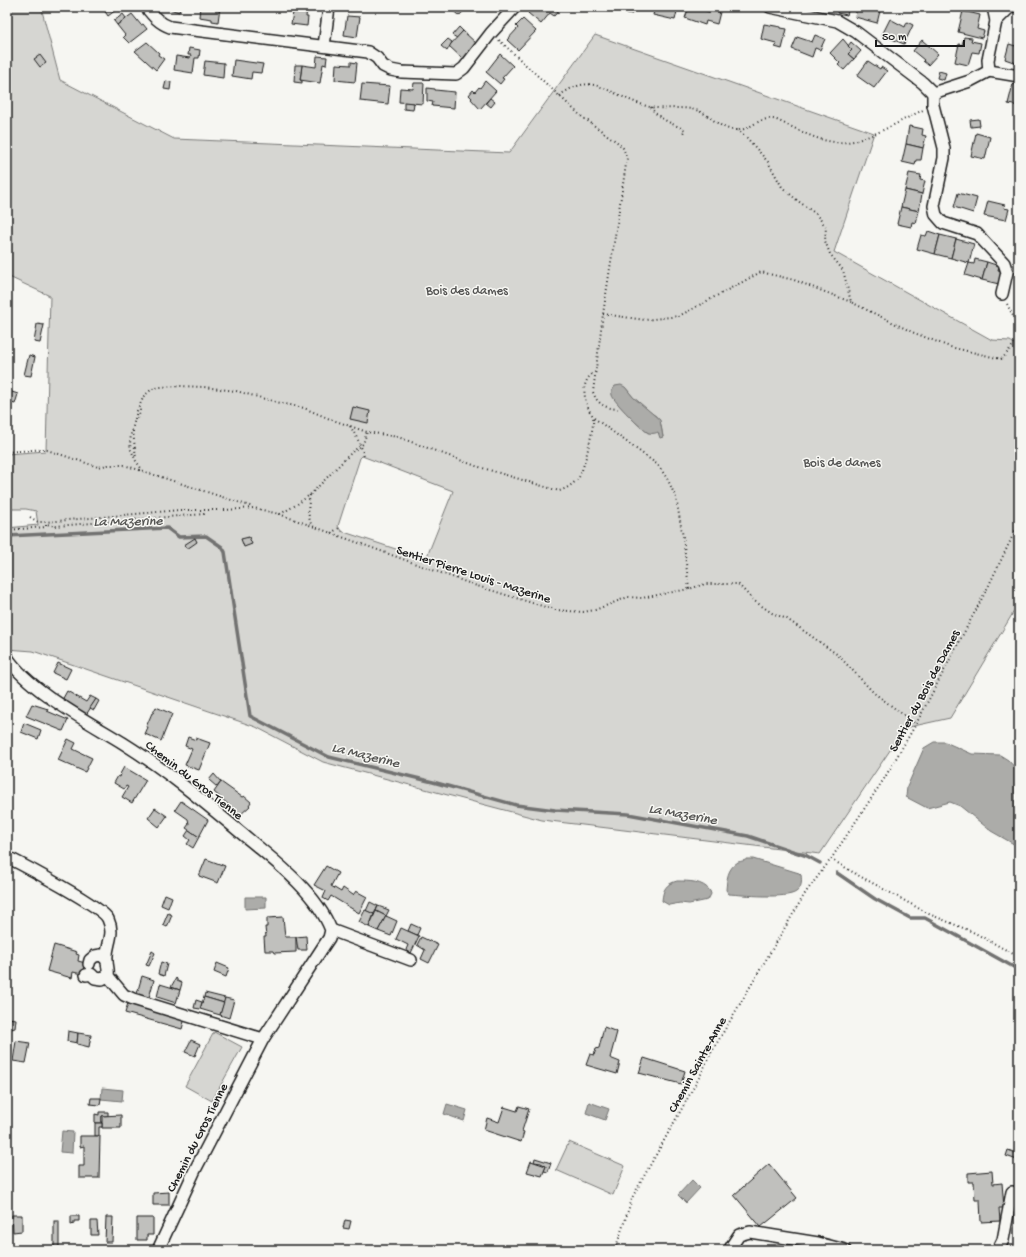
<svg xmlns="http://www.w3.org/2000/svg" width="1026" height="1257" font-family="'Gochi Hand',sans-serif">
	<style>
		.green { fill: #d6d6d2; stroke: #797977; fill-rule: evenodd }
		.water { fill: #acaca9; stroke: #727271 }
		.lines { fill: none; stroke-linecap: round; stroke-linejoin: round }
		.stream { stroke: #727271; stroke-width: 3.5 }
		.building { fill: #c0c0bd; stroke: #1c1c1c }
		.street-casing { stroke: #1c1c1c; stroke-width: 14 }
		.path { stroke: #1c1c1c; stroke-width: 2; stroke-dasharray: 1 3; stroke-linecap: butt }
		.street { stroke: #f6f6f2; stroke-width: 11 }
		.labels { text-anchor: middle; stroke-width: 3; stroke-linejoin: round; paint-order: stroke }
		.park-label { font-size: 13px; fill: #545453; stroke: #f6f6f2 }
		.street-label { font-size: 13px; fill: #1c1c1c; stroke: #f6f6f2 }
		.water-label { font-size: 14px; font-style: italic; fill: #565654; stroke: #f6f6f2 }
	</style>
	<rect width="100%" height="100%" fill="#f6f6f2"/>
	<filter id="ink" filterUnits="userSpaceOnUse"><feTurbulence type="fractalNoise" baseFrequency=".025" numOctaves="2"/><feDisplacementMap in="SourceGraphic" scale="8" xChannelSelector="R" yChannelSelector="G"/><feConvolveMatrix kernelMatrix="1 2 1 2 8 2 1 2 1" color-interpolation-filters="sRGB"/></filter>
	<g filter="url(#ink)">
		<!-- green -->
		<g class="green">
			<path d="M7,7H41L60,80L174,139L509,153L595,35L874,133L834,252L992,340L1010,341L1019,347V603L950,718L905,728L820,854L542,820L323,762L256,727L33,651L7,649V528L38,525L36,511L26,509H7V454L46,451L50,296L7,276ZM625,387L633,397L647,410L656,416L661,425L663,437L658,431L648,433L637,424L619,405ZM362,456L453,491L426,559L341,531L338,526L360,458Z"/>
			<path d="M214,1032L242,1047L212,1101L185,1086Z"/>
			<path d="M569,1142L625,1166L613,1195L556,1170Z"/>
		</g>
		<!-- water -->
		<g class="water">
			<path d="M621,385L625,387L633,397L660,420L663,437L660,438L658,432C656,433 653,434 649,433C643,431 613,401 612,395C611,392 613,389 615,386Z"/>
			<path d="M934,742H945L972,754L1000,755L1008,760L1019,772V847L991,831L960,806L950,802L927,808L906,797L907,787L924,748Z"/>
			<path d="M747,859H753L799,873L801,875C802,881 802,888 796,892C787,899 742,895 729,894L726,890C727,879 727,869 738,862C742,861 744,861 747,859Z"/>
			<path d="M677,881C689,881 703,881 710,891L711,894L708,900L689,904L680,903L669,905L662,901C663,889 666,884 677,881Z"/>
			<path d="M245,897H266V908L245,909Z"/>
			<path d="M102,1088L123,1090L122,1101L101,1099Z"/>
			<path d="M589,1102L609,1109L605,1120L586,1113Z"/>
			<path d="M447,1104L467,1110L464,1121L444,1114Z"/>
			<path d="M62,1131L73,1132L72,1153L60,1152Z"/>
			<path d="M692,1180L700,1188L686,1203L678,1195Z"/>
		</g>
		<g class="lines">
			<!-- stream -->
			<g class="stream">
				<path d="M7,536L167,528L179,537L206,536L222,547L225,552L250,716L329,757L433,782L516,805L555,810L628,814L748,836L807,856L820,863"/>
				<path d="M837,873L875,899L910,918H925L1019,970"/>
			</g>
		</g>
		<!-- building -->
		<g class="building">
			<path d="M105,7H120L108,16L104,10L107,8Z"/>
			<path d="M163,7H181L179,12Z"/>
			<path d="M200,7H220L218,22L212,21V19L199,17Z"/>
			<path d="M294,7H307L306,17H308L307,26L291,24Z"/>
			<path d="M449,7H467L459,16Z"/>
			<path d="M533,7H558L560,9L554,16L550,13L541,24L528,13Z"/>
			<path d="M611,7H634L632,14L616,11V9L611,8Z"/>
			<path d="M655,7H678L675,20L653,15Z"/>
			<path d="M689,7H695L709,12L710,9L720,12L717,24L706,21L705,25L685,18Z"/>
			<path d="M839,7H849L847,15L837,13Z"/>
			<path d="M857,7H881L877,23L855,17Z"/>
			<path d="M963,11L980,15L977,29L984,31L982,38L958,32Z"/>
			<path d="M123,14L126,18L117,25L114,21Z"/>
			<path d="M132,14L141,25L143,24L147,29L129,43L123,37L125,35L117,25Z"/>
			<path d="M347,16L360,17L357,37L344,35Z"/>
			<path d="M523,19L536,31L518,50L507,40L518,28L516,26Z"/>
			<path d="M890,19L905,27L907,22L913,25L904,44L882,35Z"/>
			<path d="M764,24L781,27V28L787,29L782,49L775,47L776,43L761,39Z"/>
			<path d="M459,27L463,31L457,38L452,35Z"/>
			<path d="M463,31L477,44L463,59L449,46Z"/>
			<path d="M815,35L825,39L820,50L815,48L812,57L792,49L797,37L812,42Z"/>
			<path d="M964,37L972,38L971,41L981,43L979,53L972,52L968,65L955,62L959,44L962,45Z"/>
			<path d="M448,39L452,42L447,51L441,46Z"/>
			<path d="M843,39L852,50L848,54L854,59L844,70L838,65L840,63L830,53Z"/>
			<path d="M922,40L938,54L928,65L923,61L924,60L913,51Z"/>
			<path d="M147,42L159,53L158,55L164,59L156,70L135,51Z"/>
			<path d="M851,42L861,51L854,59L848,54L852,50L848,46Z"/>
			<path d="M1009,44L1019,47V64L1005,59Z"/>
			<path d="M189,48L200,50L199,58H195L193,73L174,70L176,56L190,58L191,55H188Z"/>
			<path d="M500,54L513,66L502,78L504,79L500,84L486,72Z"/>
			<path d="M40,55L46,63L40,67L34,59Z"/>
			<path d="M317,56L327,57L326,65L323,64L320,83L300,80L302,65L316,67Z"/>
			<path d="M234,60L263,64L261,73L252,72L251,79L232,76Z"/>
			<path d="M205,61L224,63L223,78L203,75Z"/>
			<path d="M868,61L880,69L881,67L887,71L874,88L857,76Z"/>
			<path d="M351,62L357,63L355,82L335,80L336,64L351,65Z"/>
			<path d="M295,65H302L300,80L302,81V83L294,82Z"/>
			<path d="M939,71L946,73L944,80L937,78Z"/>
			<path d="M166,81L171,82L170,90L164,89Z"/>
			<path d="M485,81L496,91L480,109L471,99L472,98L469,95L473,90L475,92L479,87L480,88Z"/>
			<path d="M414,83H424L423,104L399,102L400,88L413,89Z"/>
			<path d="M362,84L390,86L388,104L360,101Z"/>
			<path d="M1013,84L1019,86V106L1008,104Z"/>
			<path d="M427,88L435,89V90L455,92L454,108L432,106L433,102L427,101Z"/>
			<path d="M490,98L495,102L491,107L486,103Z"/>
			<path d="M404,102L414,103L413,110L404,109Z"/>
			<path d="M979,119L980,126L971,127L970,120Z"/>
			<path d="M909,126L923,129L922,135L926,136L923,148L906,144Z"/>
			<path d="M976,133L990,137L985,159L971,156Z"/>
			<path d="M906,144L923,148L921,160H916L915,165L902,162Z"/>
			<path d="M909,173L921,175L920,180L925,181L922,194L905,190Z"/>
			<path d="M905,190L922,194L919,211L901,207Z"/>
			<path d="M958,193L977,198L973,213L954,207Z"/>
			<path d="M988,201L1005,205L1004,208L1009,209L1006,220L984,216Z"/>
			<path d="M901,207L919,211L916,223L912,222L911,227L897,224Z"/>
			<path d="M928,231L940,235L935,254L917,249L921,235L926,236Z"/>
			<path d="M940,235L956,239L951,258L935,254Z"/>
			<path d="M956,239L974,244L969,263L951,258Z"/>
			<path d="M975,259L987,262L982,280L965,275L969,263L974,264Z"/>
			<path d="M987,262L999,266L998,270L1003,271L999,284L982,280Z"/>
			<path d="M37,324L44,325L40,343L34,342Z"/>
			<path d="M29,355L35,357L31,376L24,375Z"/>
			<path d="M9,391L18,394L15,404L8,402L7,404V392Z"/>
			<path d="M353,407L370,411L368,423L350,419Z"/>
			<path d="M249,537L252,544L244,547L241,539Z"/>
			<path d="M195,538L197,542L187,549L184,545Z"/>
			<path d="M58,663L71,669L66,679L53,673Z"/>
			<path d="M67,691L86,702L90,696L96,699L86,715L62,700Z"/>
			<path d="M96,699L99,701L94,710L90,708Z"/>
			<path d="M32,704L48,709L47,711L68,720L63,731L26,716Z"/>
			<path d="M156,707L172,714L161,741L145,734L148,727H146L152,713H153Z"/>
			<path d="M24,723L41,730L38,739L21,732Z"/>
			<path d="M188,737L196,740V738L210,743L199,770L185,765L192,749L185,746Z"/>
			<path d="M68,739L76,743L73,749L92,758L85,772L58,760Z"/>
			<path d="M124,767L146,780L132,803L122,797L128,787L126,786L124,789L114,783L118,776L120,777L121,774H120Z"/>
			<path d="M214,774L221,782L217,787L209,780Z"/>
			<path d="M221,782L242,797L244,796L251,802L249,805L250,806L240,815L214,792Z"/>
			<path d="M181,801L208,820L199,837L186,828L189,824L188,819L175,810Z"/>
			<path d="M155,808L167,816L159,827L148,818Z"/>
			<path d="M189,830L199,837L193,848L187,844L190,840L185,836Z"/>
			<path d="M206,859L225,866L218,883L199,876Z"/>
			<path d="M326,866L338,873L331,886L341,892L343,888L353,895L356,891L367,897L359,913L331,896L328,901L323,898L326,891L314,885Z"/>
			<path d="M165,894L172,897L168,908L161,905Z"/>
			<path d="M370,902L378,906L374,914L366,911Z"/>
			<path d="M378,906L389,910L386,916L376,911Z"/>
			<path d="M365,910L374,914L369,927L359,922Z"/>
			<path d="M376,911L386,916L378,931L369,927Z"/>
			<path d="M168,913L172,915L167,927L163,925Z"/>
			<path d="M386,916L397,921L391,936L378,931Z"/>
			<path d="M283,917L285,937H296V952L274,953L273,951H265L264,937H266L265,927H267V918Z"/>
			<path d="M411,924L420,928L417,935L408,931Z"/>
			<path d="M401,928L419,936L411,953L406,950L408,945L396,939Z"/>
			<path d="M306,936L307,950H298L296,937Z"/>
			<path d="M421,937L438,945L429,963L421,959L425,950L417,945Z"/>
			<path d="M54,945L77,952L76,954L79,955L78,961L89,964L86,975L73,972L72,978L47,971Z"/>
			<path d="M152,951L155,953L149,966L146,965Z"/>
			<path d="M161,962L167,964L164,976L158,974Z"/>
			<path d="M217,963L229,968L226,977L214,972Z"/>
			<path d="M142,976L154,980L148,1001L136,997Z"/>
			<path d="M176,978L177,979V981L182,983L180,990L171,987Z"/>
			<path d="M160,984L180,990L176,1003L157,997Z"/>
			<path d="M205,993L225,998L224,1003L204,997Z"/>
			<path d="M204,997L224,1003L220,1015L200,1009Z"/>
			<path d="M225,998L234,1000L229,1018L220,1015Z"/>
			<path d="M196,1000L202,1002L200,1009L194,1008Z"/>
			<path d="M128,1003L141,1007V1005L185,1018L182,1029L125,1013Z"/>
			<path d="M7,1018L16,1019L15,1028L11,1029L7,1026Z"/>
			<path d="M604,1027L617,1032L610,1058L620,1062L617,1074L586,1065L590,1054L594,1055L596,1049L599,1048Z"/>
			<path d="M68,1031L78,1033L77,1043L67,1041Z"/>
			<path d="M78,1033L91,1035L89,1047L77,1044Z"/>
			<path d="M191,1040L200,1044L195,1056L185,1052Z"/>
			<path d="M16,1041L30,1043L26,1063L13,1061Z"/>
			<path d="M644,1058L685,1071L681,1084L639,1073Z"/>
			<path d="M91,1098H101L100,1105L90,1104Z"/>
			<path d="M519,1106L529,1109L522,1131L524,1132L521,1142L484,1130L487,1118L499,1122L504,1107L517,1111Z"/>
			<path d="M99,1112H108V1116H102V1123H95V1114L99,1115Z"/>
			<path d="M121,1115V1128H102V1116Z"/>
			<path d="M95,1123H102V1127H99V1136H95Z"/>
			<path d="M80,1136H100L99,1178H79V1166H84V1146L80,1147Z"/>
			<path d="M1008,1150L1019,1154L1017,1160L1006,1156Z"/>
			<path d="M535,1158L551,1163L548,1172L544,1171L546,1166L541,1163L534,1162Z"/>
			<path d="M531,1161L546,1166L542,1176L527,1172Z"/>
			<path d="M769,1164L797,1198L761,1227L734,1195Z"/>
			<path d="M992,1171L993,1184L1002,1183L1004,1208H999L1000,1221L981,1222L980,1200H975L974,1182H968V1173Z"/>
			<path d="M169,1192V1205H153V1193Z"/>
			<path d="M12,1215H22V1231L13,1232Z"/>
			<path d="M71,1216H79V1221H74V1224L71,1225Z"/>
			<path d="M106,1217H113L112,1242H105Z"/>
			<path d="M137,1218H153V1235H147V1240H137Z"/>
			<path d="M345,1220L351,1221L349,1229L343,1228Z"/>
			<rect x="54" y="1221" width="5" height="28"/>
			<path d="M91,1221H97L98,1235H91Z"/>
		</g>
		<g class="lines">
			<defs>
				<g id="street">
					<path d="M146,7C153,16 159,23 170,27L368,52L377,58L383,66L391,70L401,72L456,74L464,68L491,33L515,7"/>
					<path d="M770,7L837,21L856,32L923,83L933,93"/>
					<path d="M996,21L1010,7"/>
					<path d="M324,46L329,7"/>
					<path d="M989,71L1019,76"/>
					<path d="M933,93V105L944,148V158L934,206L936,215L943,223L977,234L1004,263L1007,272L1002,294"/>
					<path d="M933,93L970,81L989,71L988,60L996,21L993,7"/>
					<path d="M7,657C28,690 89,722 123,743C163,768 198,797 234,827C267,855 315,889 331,930L329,938L323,947L263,1039L195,1170L158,1250"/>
					<path d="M7,857C23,865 103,907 108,919C116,936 105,945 107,961C107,966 109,969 108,976L124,995L133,999L263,1039"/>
					<path d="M331,930L411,960"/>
					<path d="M89,964L90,960L95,956L101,955L107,960"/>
					<path d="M86,975L91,974L95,978L102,979L108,976"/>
					<path d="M731,1250V1247L739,1235L750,1232L818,1243L845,1250"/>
					<path d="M998,1250L1003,1240L1012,1192"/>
				</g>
			</defs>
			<!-- street casing -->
			<use href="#street" class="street-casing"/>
			<!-- path -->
			<g class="path">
				<path d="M499,40L581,116L617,142L623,148L627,158L603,314L593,392C597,404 605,408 618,409"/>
				<path d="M560,96C563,92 567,91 570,89C590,79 601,87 619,95C629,100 639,104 650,107C665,110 681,106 696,110C710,114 720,130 736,130C750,131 758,117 773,119C779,120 786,125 792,127C810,136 827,144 847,142C869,140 902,120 923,110"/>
				<path d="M651,107C657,119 674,124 685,130L683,133"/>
				<path d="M737,130L747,138L768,162L782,187L798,201L816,214L826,227L825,241L830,254L843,270L851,302L912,332L950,347L1001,359C1009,353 1009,347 1019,341"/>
				<path d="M1007,304L1019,328"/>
				<path d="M603,314L645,320L679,316L761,272L794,280L851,302"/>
				<path d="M137,418L140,413V407"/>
				<path d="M594,418L658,465L668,480L676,498L683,537L689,589"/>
				<path d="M350,426C356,436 362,446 364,457"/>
				<path d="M133,431L136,458"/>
				<path d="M7,452L44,449L98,467L108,465H124L253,507"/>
				<path d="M143,471L136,461L131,450L130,444L131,434L137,411L144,396L152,389L160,387L180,386L204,387L236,391L276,402L304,408L330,419L367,432"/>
				<path d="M310,495C308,507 307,515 312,526"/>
				<path d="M280,514L296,505L311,494L352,452L363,444L367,432L398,437L476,466L559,491C566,489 574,484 579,477C583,472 595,425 593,418C593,415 590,412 589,410C583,396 581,380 595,372"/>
				<path d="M30,517L38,522H45L180,510H225L254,508L279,514L474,585L555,610L583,612L595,610L628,597L642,598L689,589L705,584H738L753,600L772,613L787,619L838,655L874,693L916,724"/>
				<path d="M7,530L46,527V524L56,526L204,514L203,511"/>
				<path d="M331,533L339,528"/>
				<path d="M831,859L856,874L929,914L973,932L1019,957"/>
				<path d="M615,1250L633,1196L700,1076L711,1053L806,892L831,859L884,779L916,724L989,585L1019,523"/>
			</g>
			<!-- street -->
			<use href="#street" class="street"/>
		</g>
	</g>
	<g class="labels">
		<!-- park labels -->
		<g class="park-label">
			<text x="467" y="294">Bois des dames</text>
			<text x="842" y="466">Bois de dames</text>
		</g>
		<!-- street labels -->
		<g class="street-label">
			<text transform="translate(474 573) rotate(18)" y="5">Sentier Pierre Louis - Mazerine</text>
			<text transform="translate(923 690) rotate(-62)" y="5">Sentier du Bois de Dames</text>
			<text transform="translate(195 779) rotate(38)" y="5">Chemin du Gros Tienne</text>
			<text transform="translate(696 1064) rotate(-61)" y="5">Chemin Sainte-Anne</text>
			<text transform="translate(196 1137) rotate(-63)" y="5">Chemin du Gros Tienne</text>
		</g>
		<!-- water labels -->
		<g class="water-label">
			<text transform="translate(128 520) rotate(-1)" y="5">La Mazerine</text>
			<text transform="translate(366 754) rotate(14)" y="5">La Mazerine</text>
			<text transform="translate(683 813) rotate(10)" y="5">La Mazerine</text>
		</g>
	</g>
	<!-- margin -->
	<rect width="1026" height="1257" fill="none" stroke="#f6f6f2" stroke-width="24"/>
	<rect x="12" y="12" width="1002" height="1233" fill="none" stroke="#1c1c1c" stroke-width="1.5" filter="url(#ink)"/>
	<!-- scale -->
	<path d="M876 40v6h88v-6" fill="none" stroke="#1c1c1c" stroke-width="2"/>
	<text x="882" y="40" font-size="12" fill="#1c1c1c" stroke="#f6f6f2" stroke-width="3" paint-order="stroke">50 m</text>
</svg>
